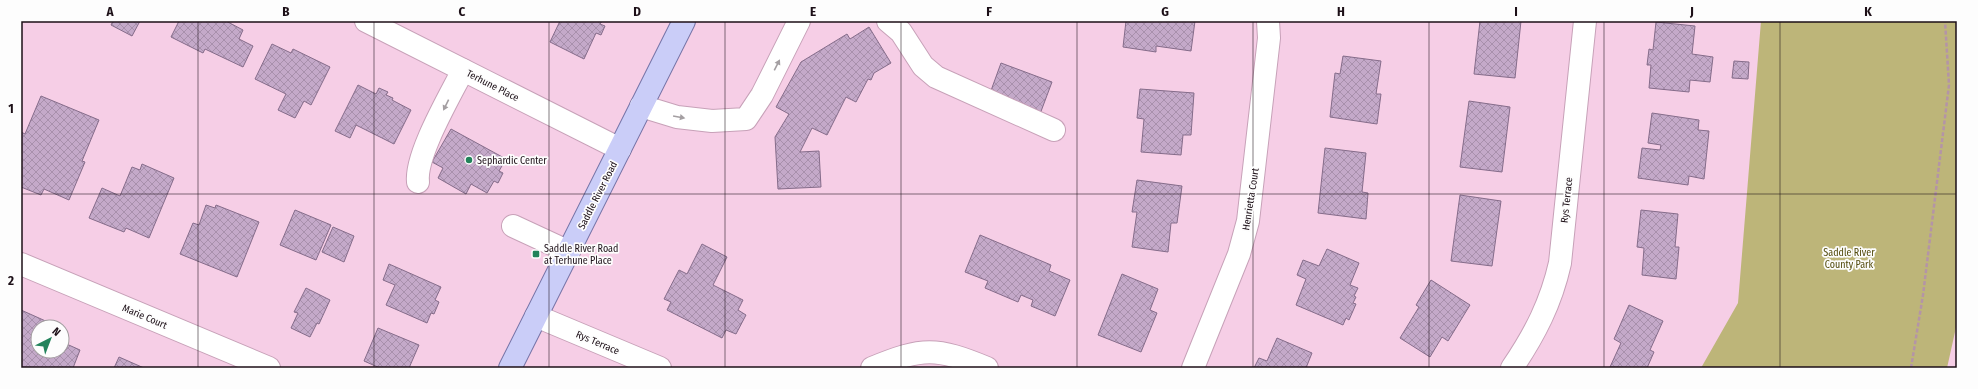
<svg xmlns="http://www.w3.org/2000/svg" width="1978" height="389" font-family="'Fira Sans Condensed',sans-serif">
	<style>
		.green { fill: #bdb579 }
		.building { fill: url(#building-cross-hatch); stroke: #856c8a }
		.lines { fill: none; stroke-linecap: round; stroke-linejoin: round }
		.minor-casing { stroke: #c7a1b8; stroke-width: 24 }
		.major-casing { stroke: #7674a7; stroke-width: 24 }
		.path { stroke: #b494a7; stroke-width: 2.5; stroke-dasharray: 4 2; stroke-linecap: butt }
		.minor { stroke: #fff; stroke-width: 22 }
		.major { stroke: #cacdf8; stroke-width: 22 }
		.oneway { fill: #a49fa2 }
		.grid { fill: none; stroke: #1c0f17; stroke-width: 1; stroke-opacity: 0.55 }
		.poi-dot { fill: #22835b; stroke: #fdfdfd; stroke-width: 1.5 }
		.labels { text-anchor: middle; stroke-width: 3.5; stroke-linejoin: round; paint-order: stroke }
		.street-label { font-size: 10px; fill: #1c0f17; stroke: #fdfdfd }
		.poi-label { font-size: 10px; fill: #1c0f17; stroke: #fdfdfd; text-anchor: start }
		.park-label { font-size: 10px; fill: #534b0c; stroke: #fdfdfd }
		.neatline { fill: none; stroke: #1c0f17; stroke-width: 1.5 }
		.grid-label { font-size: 13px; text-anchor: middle; font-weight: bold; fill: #1c0f17 }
	</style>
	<defs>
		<pattern id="building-cross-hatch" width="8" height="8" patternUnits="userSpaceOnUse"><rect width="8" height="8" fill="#c4a9c9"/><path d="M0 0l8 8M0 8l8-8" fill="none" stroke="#a890ac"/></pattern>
	</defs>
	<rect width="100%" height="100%" fill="#f6cee6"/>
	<!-- green -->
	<path class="green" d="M1761,21H1957V323L1947,368H1701L1738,303Z"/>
	<!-- building -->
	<g class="building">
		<path d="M113,21H140L132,36L111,25Z"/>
		<path d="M179,21H226L243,30L239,39L253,46L243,67L205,49L203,53L171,37Z"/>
		<path d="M560,21H602L600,24L605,26L601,35L596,33L584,59L550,42Z"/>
		<path d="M1126,21H1195L1191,51L1156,46V52L1123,47Z"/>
		<path d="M1480,21H1521L1515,78L1474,74Z"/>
		<path d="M1656,22L1695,26L1692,54L1713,57L1710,82L1690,80L1689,92L1649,88L1651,65H1647L1649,49L1653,50Z"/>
		<path d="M869,27L891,63L874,73L871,80L868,79L856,102L846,97L827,135L812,128L800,152L819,151L821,187L778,189L775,137L789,114L776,107L801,62L847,34L850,39Z"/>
		<path d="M272,44L291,53L293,49L330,67L311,105L304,101L295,118L278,110L286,94L255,79Z"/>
		<path d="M1343,56L1381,61L1376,94H1381L1377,124L1330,117L1335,73L1340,74Z"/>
		<path d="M1734,61L1749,62L1748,79L1732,78Z"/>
		<path d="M1001,63L1052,82L1040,114L989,96Z"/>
		<path d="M358,85L376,94L379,88L388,92L386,95L393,98L392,100L411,110L394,144L356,125L350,138L335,131Z"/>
		<path d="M1140,89L1194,93L1191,135H1183L1181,155L1141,152L1144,119L1137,118Z"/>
		<path d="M41,96L99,120L82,161L85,162L69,200L44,189L41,195L21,187V132L25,134Z"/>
		<path d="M1469,101L1510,107L1502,172L1460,167Z"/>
		<path d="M1652,113L1699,120L1698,130L1709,131L1704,179L1689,176L1688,185L1638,178L1642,148L1660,150L1661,145L1648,143Z"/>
		<path d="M451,129L506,159L499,171L503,173L498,183L494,181L487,193L471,184L466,194L438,178L443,168L432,162Z"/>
		<path d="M1325,148L1366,153L1362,192L1368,193L1366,219L1318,213Z"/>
		<path d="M142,164L174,178L149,238L126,228L124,232L89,218L102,188L120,196L132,167L140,170Z"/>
		<path d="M1137,180L1182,186L1177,223H1171L1168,252L1132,247L1137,212H1132Z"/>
		<path d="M1460,195L1501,201L1492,266L1451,261Z"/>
		<path d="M206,205L215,208L216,205L259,222L237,277L180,254L193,223L199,225Z"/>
		<path d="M295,210L331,225L316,260L280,245Z"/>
		<path d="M1641,210L1678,214L1675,247H1679L1676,279L1642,275L1644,248L1637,247Z"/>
		<path d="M333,227L354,236L344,262L322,252Z"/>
		<path d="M980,235L1051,265L1049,271L1070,280L1055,316L1031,306L1033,300L1021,295L1018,302L985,288L988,281L965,272Z"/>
		<path d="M702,244L727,257L713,285L743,300L738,310L746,315L736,334L726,330L722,338L667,310L671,302L664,299L679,270L687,274Z"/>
		<path d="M1327,249L1359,263L1350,285L1358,288L1354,296L1356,297L1353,303L1356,304L1349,320L1346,318L1343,325L1296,305L1306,279L1297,275L1303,260L1319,266Z"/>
		<path d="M389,264L441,287L435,300L439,302L434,314L431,313L427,323L386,305L395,285L383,280Z"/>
		<path d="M1122,274L1158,289L1150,310L1157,313L1141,352L1098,335Z"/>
		<path d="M1431,280L1470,305L1448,341L1442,337L1430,357L1400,338L1419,307L1416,305Z"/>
		<path d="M306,288L330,300L319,324L317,323L310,337L291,328L298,313L294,312Z"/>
		<path d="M1629,305L1663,321L1650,350L1654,352L1647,368L1610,367L1621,343L1614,339Z"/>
		<path d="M21,310L59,327H38V351H62V342L80,350L73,368L21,367Z"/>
		<path d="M378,328L419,345L409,368H380L364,361Z"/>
		<path d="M1277,338L1312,353L1306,368H1254L1259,358L1267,361Z"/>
		<path d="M119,357L144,368H114Z"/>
	</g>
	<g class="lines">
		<defs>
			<g id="minor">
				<path d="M366,21L620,149"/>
				<path d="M888,21L901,32L923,66L936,77L1054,130"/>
				<path d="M641,106L677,117L712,121L746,119L762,95L799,21"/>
				<path d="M418,182C415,155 450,96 463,70"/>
				<path d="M513,226L569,252"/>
				<path d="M21,264L269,368"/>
				<path d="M536,316L660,368"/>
				<path d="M872,368C923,347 936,347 987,368"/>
				<path d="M1193,368L1239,254L1248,221L1269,38L1268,21"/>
				<path d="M1512,368C1535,334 1551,303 1560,263L1585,21"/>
			</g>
			<path id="major" d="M510,368L684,21"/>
		</defs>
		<!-- minor casing -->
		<use href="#minor" class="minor-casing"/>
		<!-- major casing -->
		<use href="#major" class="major-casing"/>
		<!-- path -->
		<path class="path" d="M1911,368L1923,295L1949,85L1945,21"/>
		<!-- minor -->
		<use href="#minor" class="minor"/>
		<!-- major -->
		<use href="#major" class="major"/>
	</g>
	<!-- one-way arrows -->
	<defs><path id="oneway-solid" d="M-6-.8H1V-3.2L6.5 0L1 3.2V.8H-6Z"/></defs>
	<g class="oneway">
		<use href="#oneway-solid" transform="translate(777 65) rotate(-63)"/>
		<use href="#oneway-solid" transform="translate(446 105) rotate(116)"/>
		<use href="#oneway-solid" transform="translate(679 117) rotate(10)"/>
	</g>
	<!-- grid -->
	<path class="grid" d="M198,21V368M374,21V368M549,21V368M725,21V368M901,21V368M1077,21V368M1253,21V368M1429,21V368M1604,21V368M1780,21V368M21,194H1957"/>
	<!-- markers -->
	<g class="poi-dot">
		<circle cx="469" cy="160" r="4"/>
		<rect x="532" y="250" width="8" height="8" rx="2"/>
	</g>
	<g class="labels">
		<!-- street labels -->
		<g class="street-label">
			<text transform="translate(493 85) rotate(27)" y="4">Terhune Place</text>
			<text transform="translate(597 195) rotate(-63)" y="4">Saddle River Road</text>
			<text transform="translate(1250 199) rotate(-81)" y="4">Henrietta Court</text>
			<text transform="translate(1566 200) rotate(-84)" y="4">Rys Terrace</text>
			<text transform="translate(145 316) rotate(23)" y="4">Marie Court</text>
			<text transform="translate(598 342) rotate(23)" y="4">Rys Terrace</text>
		</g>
		<!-- poi labels -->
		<g class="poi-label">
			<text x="477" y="164">Sephardic Center</text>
			<text x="544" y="252">Saddle River Road<tspan x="544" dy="12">at Terhune Place</tspan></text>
		</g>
		<!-- park labels -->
		<g class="park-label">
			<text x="1849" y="256">Saddle River<tspan x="1849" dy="12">County Park</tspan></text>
		</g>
	</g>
	<!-- border -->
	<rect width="1978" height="389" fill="none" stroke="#fdfdfd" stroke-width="44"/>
	<!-- north arrow -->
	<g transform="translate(50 339) rotate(42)"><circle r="19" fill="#fdfdfd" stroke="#a39ea1"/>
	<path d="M0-3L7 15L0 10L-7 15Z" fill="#22835b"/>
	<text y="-6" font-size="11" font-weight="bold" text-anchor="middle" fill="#1c0f17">N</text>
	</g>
	<rect x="22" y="22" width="1934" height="345" class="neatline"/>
	<g class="grid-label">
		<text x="110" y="16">A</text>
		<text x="286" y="16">B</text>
		<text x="462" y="16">C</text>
		<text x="637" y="16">D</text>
		<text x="813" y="16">E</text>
		<text x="989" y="16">F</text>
		<text x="1165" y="16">G</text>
		<text x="1341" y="16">H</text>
		<text x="1516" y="16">I</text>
		<text x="1692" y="16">J</text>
		<text x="1868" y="16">K</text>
		<text x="11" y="113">1</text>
		<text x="11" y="285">2</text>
	</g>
</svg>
